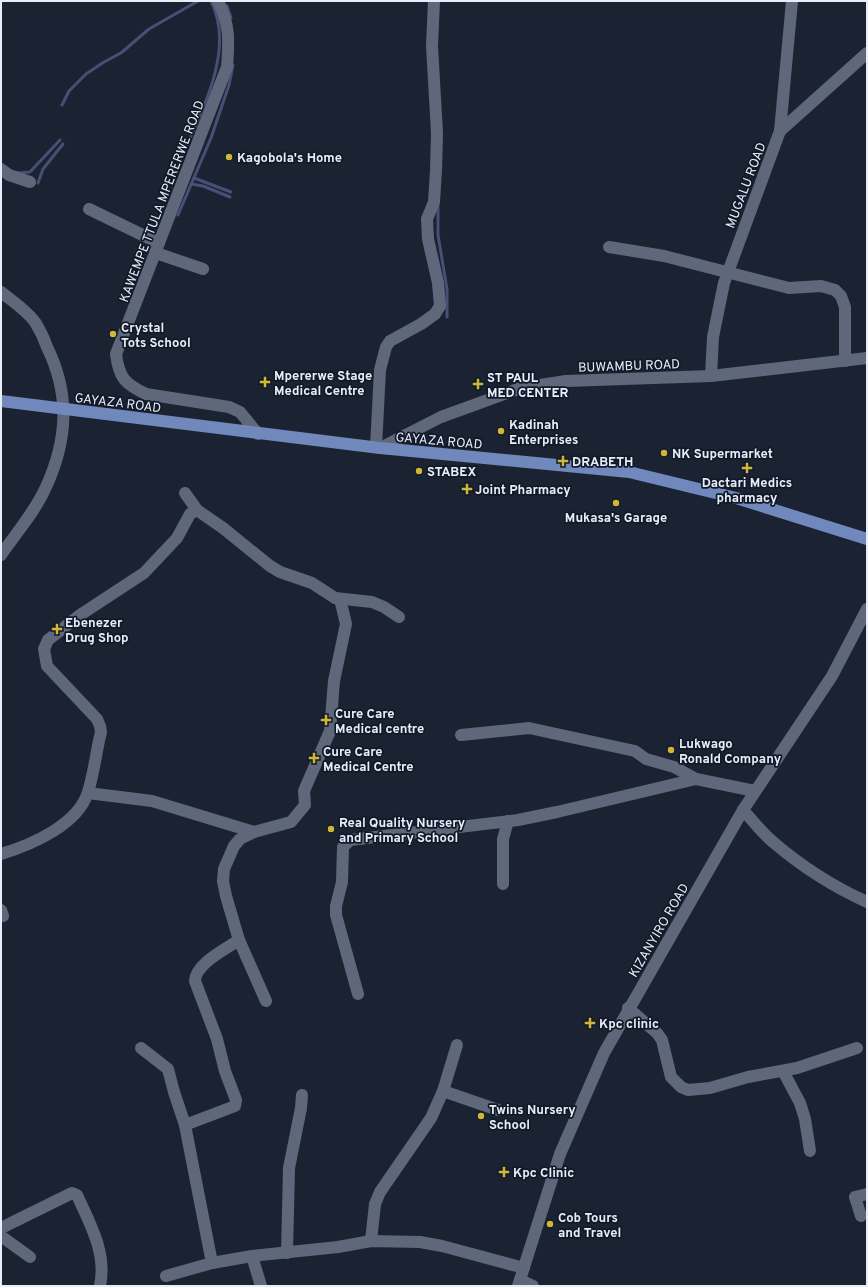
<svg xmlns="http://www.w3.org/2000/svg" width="868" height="1287" font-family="Overpass,sans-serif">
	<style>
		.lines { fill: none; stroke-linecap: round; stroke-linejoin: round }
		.stream { stroke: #474f76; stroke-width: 3 }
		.minor { stroke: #5f687b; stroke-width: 12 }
		.major { stroke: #7188bc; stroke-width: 12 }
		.poi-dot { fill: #cfb837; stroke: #121929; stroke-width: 1.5 }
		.labels { text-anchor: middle; stroke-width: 3.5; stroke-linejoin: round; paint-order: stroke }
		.poi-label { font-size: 13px; font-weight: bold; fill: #e8edf8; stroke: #121929; text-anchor: start }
		.street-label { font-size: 13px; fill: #e8edf8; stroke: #121929 }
	</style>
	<rect width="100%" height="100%" fill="#1b2333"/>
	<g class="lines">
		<!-- stream -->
		<g class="stream">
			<path d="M227,6L231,18"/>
			<path d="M62,105L69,91L86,74L104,62L121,53L149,29L198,1"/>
			<path d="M175,172C195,123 238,54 211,1"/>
			<path d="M18,173L30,172L60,140"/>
			<path d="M194,178L231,192"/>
			<path d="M38,183L43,169L63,144"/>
			<path d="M191,184L203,186L230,197"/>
			<path d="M438,206V235L447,289V317"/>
			<path d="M178,215L211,138L229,85L233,65"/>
		</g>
		<!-- minor -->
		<g class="minor">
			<path d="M218,1C230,25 229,41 227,67L116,354C119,378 125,384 146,394L229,407L240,412L258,434"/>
			<path d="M780,131L867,53"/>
			<path d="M1,169L9,175L30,182"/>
			<path d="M89,209L159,243"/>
			<path d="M609,247L664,256L789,288L821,286L835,290L841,296L845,307V361"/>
			<path d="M156,253L203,269"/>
			<path d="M1,292C12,301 26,310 35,322C40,330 44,338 47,347C70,394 68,439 46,487C35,512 16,533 1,555"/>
			<path d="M711,376L713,337L724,283L780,131L792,1"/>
			<path d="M376,447L380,370L386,347L390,341L421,324L435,314L440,306L438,283L428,239L427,219L434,202L436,170L437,133L432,46L434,1"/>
			<path d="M380,448L441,417L521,388L566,381L711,376L867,358"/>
			<path d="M185,493L197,510L223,528L270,566L280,572L312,583L335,598L372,602L384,607L399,617"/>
			<path d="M461,735L529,728L635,751L646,759L674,767L696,779"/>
			<path d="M88,793L152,801L254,832"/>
			<path d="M743,810C753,821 762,833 773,842C801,866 834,887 867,902"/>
			<path d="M1,854C31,845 78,825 88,792C94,773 96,752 101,732L100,726L97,719L47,666L44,649L48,640L80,615L144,573L177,538L190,514L197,510"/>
			<path d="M503,884V839L508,821"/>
			<path d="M1,910L3,916"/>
			<path d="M358,994L336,915V906L342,882L343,847L350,840L518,820L557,812L696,779L755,791"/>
			<path d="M266,1001L239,940L226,896L223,881L224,869L234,846L240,839L254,832L291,822L305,805L304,791L330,731L334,681L346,624L340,599"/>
			<path d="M628,1008L657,1033L662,1040L671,1077L681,1087L688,1090L710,1088L748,1077L797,1068L857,1048"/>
			<path d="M141,1048L168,1069L174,1092L185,1125L212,1263"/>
			<path d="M783,1071L800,1103L805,1119L810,1151"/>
			<path d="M443,1091L498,1110"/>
			<path d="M185,1125L235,1106L236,1100L225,1071L217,1039L195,981C195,964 226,949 239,940"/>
			<path d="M861,1216L855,1197L867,1194"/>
			<path d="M1,1228L72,1193L77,1195C90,1224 107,1253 100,1286"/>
			<path d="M1,1236L30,1257"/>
			<path d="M371,1241L375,1204L380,1192L431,1118L443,1091L457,1045"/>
			<path d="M287,1253L289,1168L301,1108L302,1095"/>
			<path d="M252,1256L261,1286"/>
			<path d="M166,1276L212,1263L252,1256L338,1247L371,1241L420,1242L442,1246L524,1268"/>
			<path d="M520,1280L533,1286"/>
			<path d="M518,1286L560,1154L604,1053L743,810L832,676L867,609"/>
		</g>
		<!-- major -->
		<path class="major" d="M1,401L380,448L629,472L736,498L867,539"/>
	</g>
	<!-- markers -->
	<g class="poi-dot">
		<circle cx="229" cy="157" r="4"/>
		<circle cx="113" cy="334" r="4"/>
		<path d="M263 376h4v4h4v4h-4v4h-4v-4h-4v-4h4z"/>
		<path d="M476 378h4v4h4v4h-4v4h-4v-4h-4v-4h4z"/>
		<circle cx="501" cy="431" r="4"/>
		<circle cx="664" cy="453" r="4"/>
		<path d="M561 455h4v4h4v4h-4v4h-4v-4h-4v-4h4z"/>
		<path d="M745 462h4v4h4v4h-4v4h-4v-4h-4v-4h4z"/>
		<circle cx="419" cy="471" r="4"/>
		<path d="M465 483h4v4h4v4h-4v4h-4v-4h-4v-4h4z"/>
		<circle cx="616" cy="503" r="4"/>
		<path d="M55 623h4v4h4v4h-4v4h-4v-4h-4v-4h4z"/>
		<path d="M324 714h4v4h4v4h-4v4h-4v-4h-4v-4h4z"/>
		<circle cx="671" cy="750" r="4"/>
		<path d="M312 752h4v4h4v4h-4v4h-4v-4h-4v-4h4z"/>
		<circle cx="331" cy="829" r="4"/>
		<path d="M588 1017h4v4h4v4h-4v4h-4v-4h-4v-4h4z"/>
		<circle cx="481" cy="1116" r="4"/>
		<path d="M502 1166h4v4h4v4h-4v4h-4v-4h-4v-4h4z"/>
		<circle cx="550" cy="1224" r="4"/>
	</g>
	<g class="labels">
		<!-- poi labels -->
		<g class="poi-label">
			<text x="237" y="162">Kagobola's Home</text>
			<text x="121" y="332">Crystal<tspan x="121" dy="15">Tots School</tspan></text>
			<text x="274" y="380">Mpererwe Stage<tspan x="274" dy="15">Medical Centre</tspan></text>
			<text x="487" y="382">ST PAUL<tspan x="487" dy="15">MED CENTER</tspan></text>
			<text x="509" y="429">Kadinah<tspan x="509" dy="15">Enterprises</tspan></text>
			<text x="672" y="458">NK Supermarket</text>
			<text x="572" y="466">DRABETH</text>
			<text x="427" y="476">STABEX</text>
			<text x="747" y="487" text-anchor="middle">Dactari Medics<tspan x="747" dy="15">pharmacy</tspan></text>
			<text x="475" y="494">Joint Pharmacy</text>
			<text x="616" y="522" text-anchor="middle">Mukasa's Garage</text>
			<text x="65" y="627">Ebenezer<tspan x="65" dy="15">Drug Shop</tspan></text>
			<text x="335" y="718">Cure Care<tspan x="335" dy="15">Medical centre</tspan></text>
			<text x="679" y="748">Lukwago<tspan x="679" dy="15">Ronald Company</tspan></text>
			<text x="323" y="756">Cure Care<tspan x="323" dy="15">Medical Centre</tspan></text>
			<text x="339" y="827">Real Quality Nursery<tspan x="339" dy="15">and Primary School</tspan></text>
			<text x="599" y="1028">Kpc clinic</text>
			<text x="489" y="1114">Twins Nursery<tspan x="489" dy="15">School</tspan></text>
			<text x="513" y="1177">Kpc Clinic</text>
			<text x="558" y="1222">Cob Tours<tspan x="558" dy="15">and Travel</tspan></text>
		</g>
		<!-- street labels -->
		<g class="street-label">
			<text transform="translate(745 185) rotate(-69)" y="5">MUGALU ROAD</text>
			<text transform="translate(161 201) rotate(-69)" y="5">KAWEMPE TTULA MPERERWE ROAD</text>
			<text transform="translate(629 365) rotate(-2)" y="5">BUWAMBU ROAD</text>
			<text transform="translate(118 402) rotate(7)" y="5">GAYAZA ROAD</text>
			<text transform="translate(439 440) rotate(5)" y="5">GAYAZA ROAD</text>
			<text transform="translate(658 930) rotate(-60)" y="5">KIZANYIRO ROAD</text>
		</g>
	</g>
	<!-- border -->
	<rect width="868" height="1287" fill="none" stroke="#e8edf8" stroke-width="4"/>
</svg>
